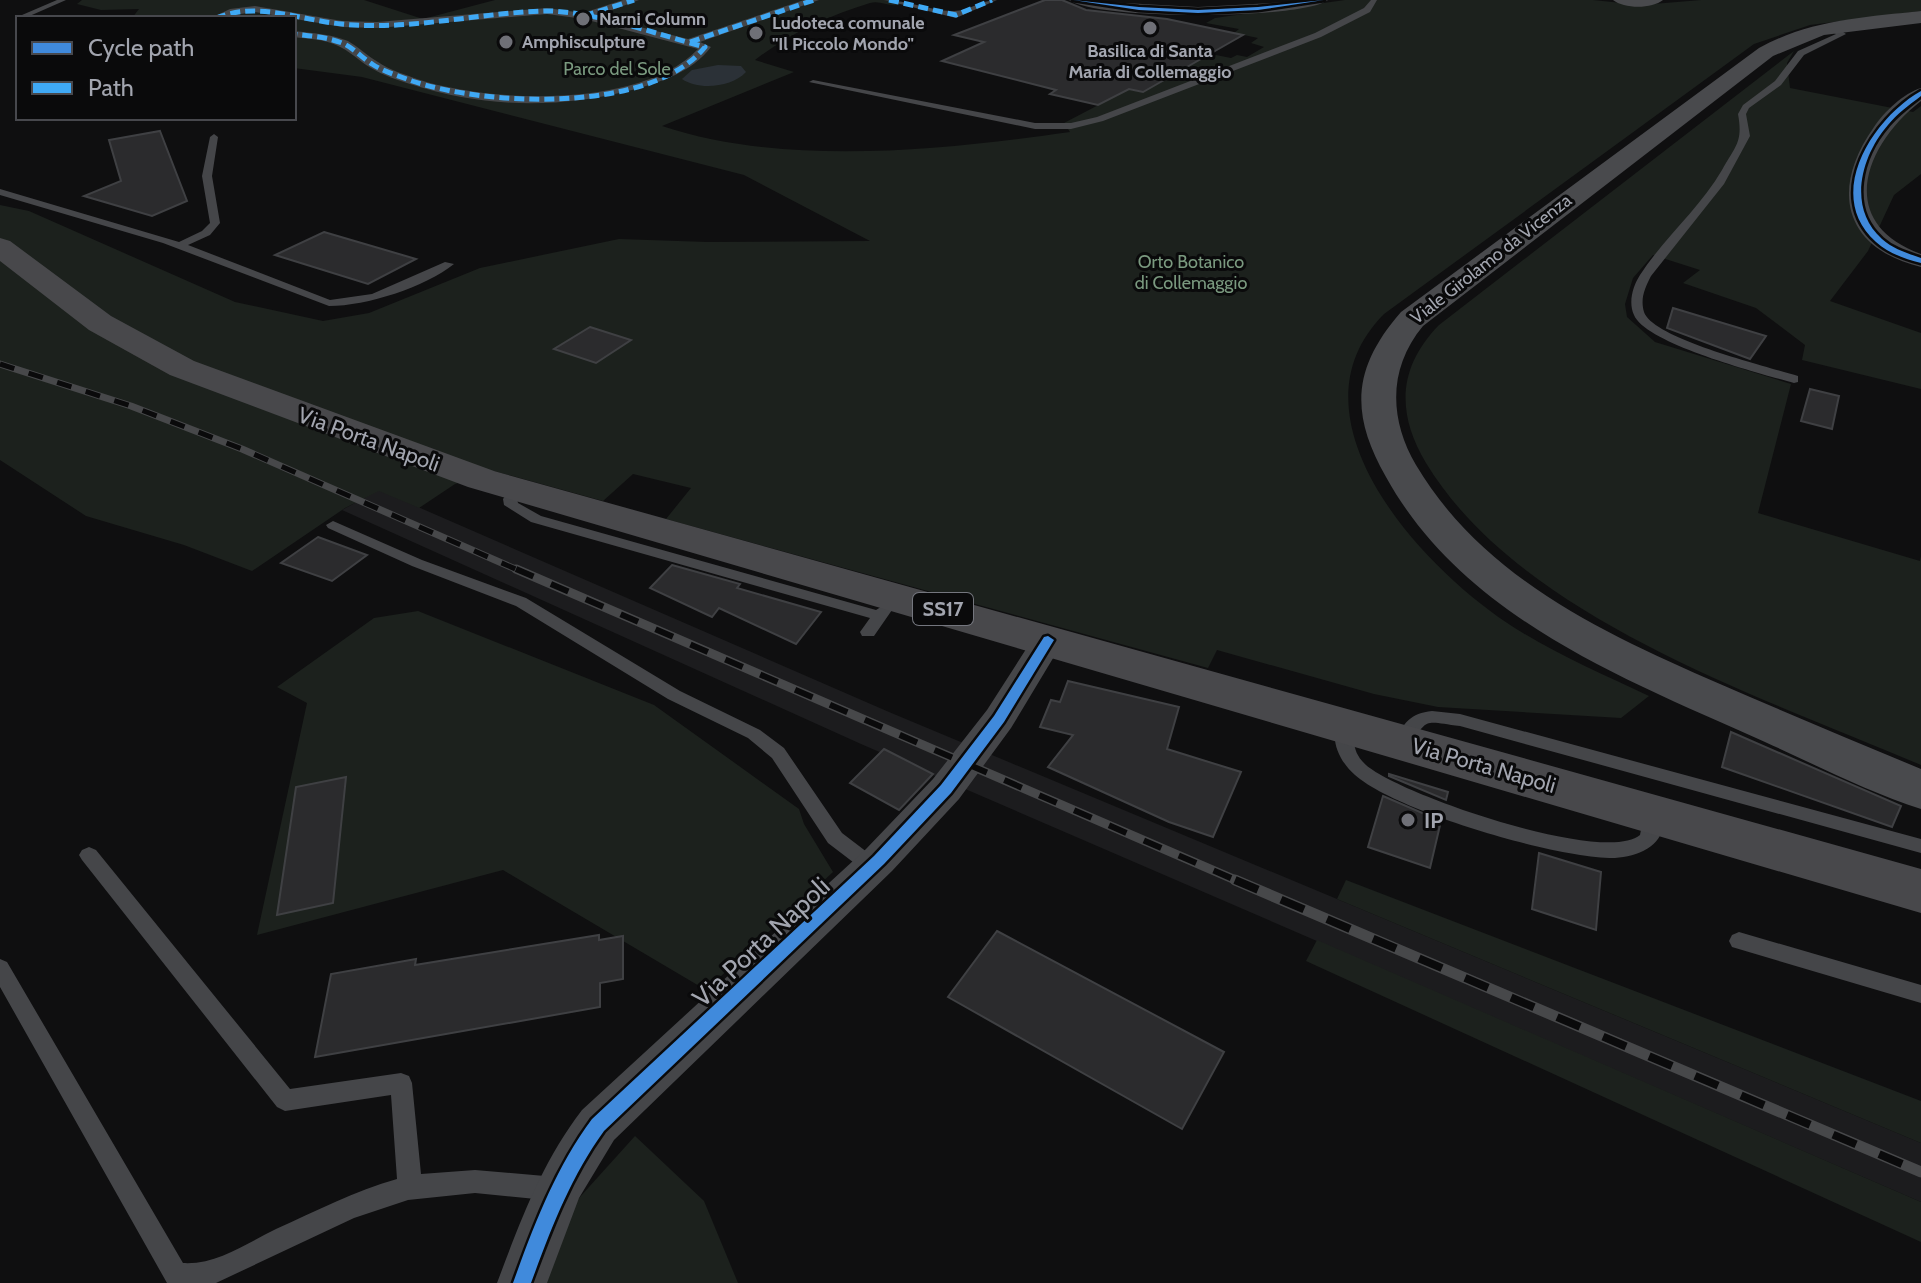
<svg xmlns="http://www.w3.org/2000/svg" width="1921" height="1283" font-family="Cabin,sans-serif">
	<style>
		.built { fill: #1c1c1e }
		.green { fill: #1c211d }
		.water { fill: #2b3137 }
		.building { fill: #2b2b2d; stroke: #3f4043; stroke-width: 2 }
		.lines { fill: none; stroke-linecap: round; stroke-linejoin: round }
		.service { fill: #454649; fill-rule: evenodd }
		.pedestrian { fill: #454649; fill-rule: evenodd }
		.minor { fill: #454649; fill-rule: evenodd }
		.secondary { fill: #494a4d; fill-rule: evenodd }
		.primary { fill: #48484b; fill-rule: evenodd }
		.rail-far2-casing { stroke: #47484a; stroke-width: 7 }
		.rail-far1-casing { stroke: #47484a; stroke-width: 9 }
		.rail-casing { stroke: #47484a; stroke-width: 11 }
		.rail-far2 { stroke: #0a0a0b; stroke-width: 5; stroke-dasharray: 15; stroke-linecap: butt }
		.rail-far1 { stroke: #0a0a0b; stroke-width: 6; stroke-dasharray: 19; stroke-linecap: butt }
		.rail { stroke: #0a0a0b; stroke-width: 8; stroke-dasharray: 25; stroke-linecap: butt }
		.quiet { stroke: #3fa9f5; stroke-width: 5; stroke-dasharray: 10 5; stroke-linecap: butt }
		.cycleway-casing { stroke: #0a0a0b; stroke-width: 5 }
		.cycleway { fill: #408adc; fill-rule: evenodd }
		.poi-dot { fill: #6f7077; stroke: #0a0a0b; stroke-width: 3 }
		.labels { text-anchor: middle; stroke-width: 6; stroke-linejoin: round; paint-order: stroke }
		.far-poi-label { font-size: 18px; font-weight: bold; fill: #a2a5af; stroke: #0a0a0b; text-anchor: start }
		.far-park-label { font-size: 18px; fill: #7a997f; stroke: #0a0a0b }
		.far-street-label { font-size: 18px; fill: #a2a5af; stroke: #0a0a0b }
		.shield { fill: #0a0a0b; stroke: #74767e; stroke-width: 2 }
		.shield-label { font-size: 20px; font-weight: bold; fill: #a2a5af }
		.street-label { font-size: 22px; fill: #a2a5af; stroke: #0a0a0b }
		.poi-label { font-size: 22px; font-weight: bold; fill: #a2a5af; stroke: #0a0a0b; text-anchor: start }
		.near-street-label { font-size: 26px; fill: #a2a5af; stroke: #0a0a0b }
	</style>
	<rect width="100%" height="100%" fill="#0f0f10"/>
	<!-- built -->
	<path class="built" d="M379,490L889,712L1921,1143V1202L861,744L342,510Z"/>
	<!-- green -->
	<g class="green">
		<path d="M82,0H364L423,19L495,0H885L901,4C890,8 881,0 870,3C828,16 790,33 755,60L794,72L662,126C785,167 943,150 1070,132L1064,123L1129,89L1143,92L1206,53L1231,58L1237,55L1247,57L1264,47L1251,43L1258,38L1234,33L1239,29L1206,23L1215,18L1345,0H1593L1641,5L1701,0H1921V11L1810,25L1754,44L1384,314C1279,420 1430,578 1523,633C1563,657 1606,676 1649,696L1621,718L1438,707L1374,694L1217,650L1208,668L666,519L691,488L633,474L603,501L494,471L455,484L419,508L379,491L345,508L252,571L184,545L86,516L0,460V205L29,211L235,302L323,321L369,313L480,268L619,239L707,242L870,241L744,175L362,77L294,68V18H132L139,9L101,10L77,4Z"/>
		<path d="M1794,51L1787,63L1790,88L1913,112L1921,106V174L1894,195L1868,251L1830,301L1921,333V389L1802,360L1805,345L1756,308L1683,283L1700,270L1653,255L1633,278L1625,304L1627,317L1655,342L1791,384L1758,513L1920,561L1921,556V765C1760,696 1520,618 1426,463C1396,413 1398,367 1439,325Z"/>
		<path d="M418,611L654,705L799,809L804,824L833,872L706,990L503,870L257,935L307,703L277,687L374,618Z"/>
		<path d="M1346,880L1921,1101V1143L1337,899Z"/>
		<path d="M1317,940L1921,1202V1242L1306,961Z"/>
		<path d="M635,1136L704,1201L738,1283H540L571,1207Z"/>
	</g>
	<!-- water -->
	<path class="water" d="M718,65L741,66L746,72C732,87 699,91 682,79L692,70Z"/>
	<!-- building -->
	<g class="building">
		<path d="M1045,0H1062L1086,10L1167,19L1243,35L1143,92L1129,89L1098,105L1050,94L1056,90L942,61L984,42L954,35Z"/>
		<path d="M160,131L187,201L152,216L84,196L121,181L109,140Z"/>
		<path d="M324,232L416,259L368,284L275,255Z"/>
		<path d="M1673,308L1766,336L1750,359L1667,328Z"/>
		<path d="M590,327L631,340L596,363L554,349Z"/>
		<path d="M1810,389L1839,396L1832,429L1801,421Z"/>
		<path d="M318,537L367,555L332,581L281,563Z"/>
		<path d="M672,565L740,584L737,588L821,612L796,644L719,608L712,617L650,588Z"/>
		<path d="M1068,681L1179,707L1167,749L1241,772L1213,837L1169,822L1048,767L1073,735L1040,727L1051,700L1060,702Z"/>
		<path d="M1731,732L1901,806L1892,827L1722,767Z"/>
		<path d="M884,749L933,774L899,810L850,783Z"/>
		<path d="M1389,774L1448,792L1446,800L1389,776Z"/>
		<path d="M346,777L333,903L277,915L296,787Z"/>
		<path d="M1383,796L1441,821L1430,868L1368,847Z"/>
		<path d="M1539,853L1601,872L1596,930L1532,909Z"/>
		<path d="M997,931L1224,1052L1182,1129L948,997Z"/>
		<path d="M599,935V940L623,936V979L600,983V1007L315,1057L331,974L416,959L415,965Z"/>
	</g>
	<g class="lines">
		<!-- service -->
		<g class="service">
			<path d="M57,0H66L25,18H15Z"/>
			<path d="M1371,0H1377L1370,12L1321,37L1103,121L1071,129H1035L809,82L813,80L1035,123H1071L1097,117L1315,33L1364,8Z"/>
			<path d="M1828,26H1834L1846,34L1804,55L1781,85L1749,108L1746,114L1750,136L1724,184L1651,276C1645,288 1640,298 1644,312C1653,339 1769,367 1798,376V382L1794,383C1762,374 1646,344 1634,315C1628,302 1633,286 1640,275C1664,238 1700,208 1722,170C1736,145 1743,142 1738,114L1743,105L1775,81L1798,51L1836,34L1828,30Z"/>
			<path d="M214,134L218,137L212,176L220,223L210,235L188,245L330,300L372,294L445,262L454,264C425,287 367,306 329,306L163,243L0,195V189L179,242L202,231L210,223L202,176L210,137Z"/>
			<path d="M517,486L524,490L517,499L518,503L541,516L876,610L884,605L892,610L874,636H862L860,632L870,618L531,522L504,505L503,499L512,487Z"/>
			<path d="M333,521L422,560L526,598L680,691L760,730L784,748L842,833L880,862L883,867L880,872L873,875L866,872L828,843L772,758L748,738L668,699L516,606L412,566L328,528L326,525Z"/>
			<path d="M1432,711L1460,714L1921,839V853L1460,726C1426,722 1426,716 1411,747H1399L1396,743C1402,723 1411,713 1432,711Z"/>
			<path d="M1344,719L1350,721C1358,738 1348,748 1366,765C1400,795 1605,865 1640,835L1645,809L1652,807L1659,809C1674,840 1642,857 1615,858C1559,859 1397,812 1355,775C1340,762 1329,740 1338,721Z"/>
			<path d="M89,847L96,850L290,1089L401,1073L409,1076L412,1083L421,1174L475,1170L556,1177L564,1181L568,1189L564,1197L556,1201L475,1193L408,1200L354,1218L216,1283H167L0,987V959L7,962L183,1263C217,1265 247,1243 276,1229C316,1211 355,1191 397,1179L391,1095L285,1111L277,1107L82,860L79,855L82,850Z"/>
			<path d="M1739,932L1921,985V1003L1732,947L1729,941L1732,935Z"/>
		</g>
		<!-- pedestrian -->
		<g class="pedestrian">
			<path d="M623,0H639L596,16L688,39L804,0H819L700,42L711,47C692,72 661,82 632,90C558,109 484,108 410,84C397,80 383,75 371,68C359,61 349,50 336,45C323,39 308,39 294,37V31C312,33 331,34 348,41C359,47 367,56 378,62C389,70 404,74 417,79C489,103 641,109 698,49L584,19L547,14L377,28L342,27L255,12L211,18L230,9L255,6L342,21L377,22L547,8L583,13Z"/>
			<path d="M884,0C908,0 934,12 954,11C969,11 981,0 997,0L956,18Z"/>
		</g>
		<!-- minor -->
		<g class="minor">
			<path d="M1069,0L1198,7L1328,0C1302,20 1096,20 1069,0Z"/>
			<path d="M1921,88V101C1864,145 1835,223 1921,254V267C1843,248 1830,189 1874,127C1884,112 1904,93 1921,88Z"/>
			<path d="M1048,629L1059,632L1064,640L1011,728L959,799L892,871L614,1140L579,1198L547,1283H497C520,1222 542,1162 582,1110L866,849L933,779L987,710L1037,632Z"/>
		</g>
		<!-- secondary -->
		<g class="secondary">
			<path d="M1613,0H1663C1652,9 1624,9 1613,0Z"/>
			<path d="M1921,11V23L1824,35L1773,56L1423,326C1388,368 1389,419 1416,465C1483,578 1605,634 1720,684C1787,713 1854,741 1921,769V809C1868,792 1816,765 1765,742C1626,680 1464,618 1386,477C1350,414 1352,368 1401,312L1759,48C1809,20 1865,17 1921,11Z"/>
		</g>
		<!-- primary -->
		<path class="primary" d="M0,238L10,241L111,316L194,361L494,471L1921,869V913L468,487L170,375L89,330L0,261Z"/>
		<defs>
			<path id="rail-far2" d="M0,364L131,406L242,449L520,571"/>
			<path id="rail-far1" d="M516,569L1240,882"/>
			<path id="rail" d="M1235,880L1921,1172"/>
		</defs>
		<!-- rail-far2 casing -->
		<use href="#rail-far2" class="rail-far2-casing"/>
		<!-- rail-far1 casing -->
		<use href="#rail-far1" class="rail-far1-casing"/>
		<!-- rail casing -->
		<use href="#rail" class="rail-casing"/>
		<!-- rail-far2 -->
		<use href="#rail-far2" class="rail-far2"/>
		<!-- rail-far1 -->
		<use href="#rail-far1" class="rail-far1"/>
		<!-- rail -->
		<use href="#rail" class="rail"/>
		<!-- quiet -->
		<g class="quiet">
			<path d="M889,0L956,15L992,0"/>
			<path d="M584,16L634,0"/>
			<path d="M216,18C259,1 298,20 342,24C409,31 477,13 544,11C590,10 659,35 705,47C651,114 486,106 412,81C399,76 384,72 372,64C362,58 354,48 342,43C327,37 310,36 294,34"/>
			<path d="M690,42L814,0"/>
		</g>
		<defs>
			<g id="cycleway">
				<path d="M1073,0L1139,7L1198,10L1258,7L1324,0L1258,10L1198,13L1139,10Z"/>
				<path d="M1921,91V96C1909,105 1897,114 1888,125C1861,156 1847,208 1882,239C1893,249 1907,253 1921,258V263C1905,259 1888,253 1876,242C1823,195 1873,118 1921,91Z"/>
				<path d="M1048,636L1054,640L1004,722L951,793L884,864L604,1131C570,1178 551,1229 531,1283H513C534,1225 555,1169 592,1119L874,856L941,785L994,716L1044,637Z"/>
			</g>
		</defs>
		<!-- cycleway casing -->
		<use href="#cycleway" class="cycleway-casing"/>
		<!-- cycleway -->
		<use href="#cycleway" class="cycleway"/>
	</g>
	<!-- markers -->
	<g class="poi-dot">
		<circle cx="583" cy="19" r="8"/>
		<circle cx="1150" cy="28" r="8"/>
		<circle cx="756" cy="33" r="8"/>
		<circle cx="506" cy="42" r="8"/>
		<circle cx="1408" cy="820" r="8"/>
	</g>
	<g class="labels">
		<!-- far-poi labels -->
		<g class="far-poi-label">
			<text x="599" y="25">Narni Column</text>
			<text x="772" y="29">Ludoteca comunale<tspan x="772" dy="21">"Il Piccolo Mondo"</tspan></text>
			<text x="522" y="48">Amphisculpture</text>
			<text x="1150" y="57" text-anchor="middle">Basilica di Santa<tspan x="1150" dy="21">Maria di Collemaggio</tspan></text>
		</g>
		<!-- far-park labels -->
		<g class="far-park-label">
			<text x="617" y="75">Parco del Sole</text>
			<text x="1191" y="268">Orto Botanico<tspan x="1191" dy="21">di Collemaggio</tspan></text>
		</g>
		<!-- far-street labels -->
		<g class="far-street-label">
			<text transform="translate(1491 259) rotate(-38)" y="6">Viale Girolamo da Vicenza</text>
		</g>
		<!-- shield labels -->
		<rect class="shield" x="913" y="593" width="60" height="32" rx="6"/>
		<g class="shield-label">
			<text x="943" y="616">SS17</text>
		</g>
		<!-- street labels -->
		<g class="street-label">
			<text transform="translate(369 439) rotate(20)" y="8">Via Porta Napoli</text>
			<text transform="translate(1484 765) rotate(16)" y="8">Via Porta Napoli</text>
		</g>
		<!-- poi labels -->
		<g class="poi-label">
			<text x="1424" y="828">IP</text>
		</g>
		<!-- near-street labels -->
		<g class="near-street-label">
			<text transform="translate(761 942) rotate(-43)" y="9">Via Porta Napoli</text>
		</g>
	</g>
	<!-- legend -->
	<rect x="16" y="16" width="280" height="104" fill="#0a0a0b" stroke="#47484d" stroke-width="2"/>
	<rect x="32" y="42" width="40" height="12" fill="#408adc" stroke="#47484d" stroke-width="2"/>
	<text x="88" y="56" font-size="24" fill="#a2a5af">Cycle path</text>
	<rect x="32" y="82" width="40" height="12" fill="#3fa9f5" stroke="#47484d" stroke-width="2"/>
	<text x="88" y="96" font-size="24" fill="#a2a5af">Path</text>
</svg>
